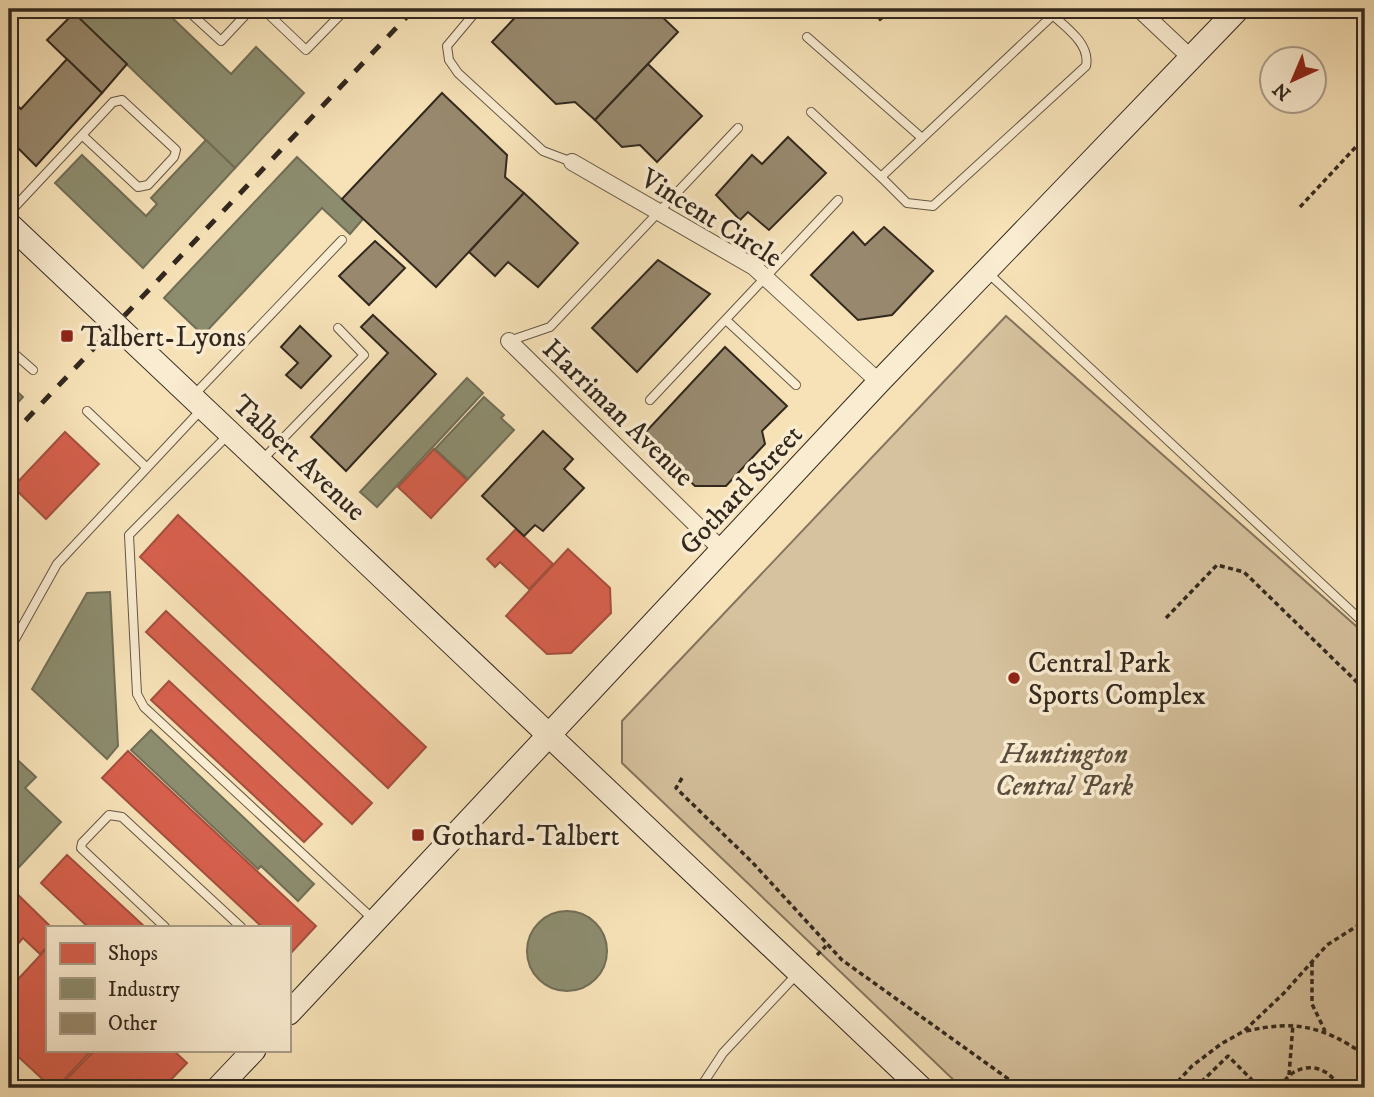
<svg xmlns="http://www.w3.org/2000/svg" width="1374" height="1097" font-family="'IM FELL DW Pica',serif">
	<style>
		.green { fill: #d6c29e; stroke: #84755e; stroke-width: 2 }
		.shops { fill: #d6604d; stroke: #a54f3f; stroke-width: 2 }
		.industry { fill: #8c8c6e; stroke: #716e56; stroke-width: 2 }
		.building { fill: #98896e; stroke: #32281e; stroke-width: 2 }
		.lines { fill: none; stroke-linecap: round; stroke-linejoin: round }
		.lane-casing { stroke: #635644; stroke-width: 10 }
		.street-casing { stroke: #635644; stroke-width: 18 }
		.secondary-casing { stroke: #32281e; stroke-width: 25 }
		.path { stroke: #32281e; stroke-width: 3.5; stroke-dasharray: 5 3.5; stroke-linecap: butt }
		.lane { stroke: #faecd1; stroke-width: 8 }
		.street { stroke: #faecd1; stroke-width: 16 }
		.secondary { stroke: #faecd1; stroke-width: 23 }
		.rail { stroke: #32281e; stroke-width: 5; stroke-dasharray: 12 12; stroke-linecap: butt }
		.poi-dot { fill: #8f2418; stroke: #faecd1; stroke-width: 2.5 }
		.labels { text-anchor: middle; stroke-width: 7; stroke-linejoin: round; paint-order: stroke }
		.street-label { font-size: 28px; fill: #32281e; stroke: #faecd1 }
		.poi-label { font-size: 28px; fill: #32281e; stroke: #faecd1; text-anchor: start }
		.park-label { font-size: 28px; font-style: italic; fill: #5b4e3e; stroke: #faecd1 }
	</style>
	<rect width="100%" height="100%" fill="#f7e2b8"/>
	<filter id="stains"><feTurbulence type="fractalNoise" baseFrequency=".00286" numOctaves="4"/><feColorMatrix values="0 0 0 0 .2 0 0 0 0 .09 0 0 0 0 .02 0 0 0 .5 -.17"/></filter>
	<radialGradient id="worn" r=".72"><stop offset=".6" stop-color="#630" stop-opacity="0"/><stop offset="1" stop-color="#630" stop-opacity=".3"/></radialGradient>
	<!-- green -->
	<path class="green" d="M1006,316L1365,634V1088H962L622,763V721Z"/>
	<!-- shops -->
	<g class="shops">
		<path d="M65,432L99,464L46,519L13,487Z"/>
		<path d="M434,449L467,480L431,518L398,487Z"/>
		<path d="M178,515L426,747L388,788L140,557Z"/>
		<path d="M516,529L553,564L529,589L500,562L495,567L487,559Z"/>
		<path d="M568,549L610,588L611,613L571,653L547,654L506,616Z"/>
		<path d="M166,611L372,803L352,824L146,632Z"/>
		<path d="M169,681L322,824L304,842L151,700Z"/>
		<path d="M128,751L316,926L290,954L289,927H262L102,778Z"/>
		<path d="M67,855L145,927H88L41,883Z"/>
		<path d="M9,886L51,927H47V947L40,954L23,938L9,954Z"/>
		<path d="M47,948V1050H92L56,1088H52L9,1048V989Z"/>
		<path d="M95,1050H173L187,1063L163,1088H58Z"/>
	</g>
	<!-- industry -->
	<g class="industry">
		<path d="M69,9H163L231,74L256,47L304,93L235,168Z"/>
		<path d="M206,140L235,168L143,268L55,183L82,155L146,216L157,204L151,198Z"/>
		<path d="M297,157L363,219L350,234L322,208L203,335L164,298Z"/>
		<path d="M467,378L483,393L377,507L360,492Z"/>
		<path d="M9,384L23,397L9,412Z"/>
		<path d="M484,397L504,415L501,418L514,430L468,479L435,449Z"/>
		<path d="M110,592L118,746L107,759L32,689L87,593Z"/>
		<path d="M151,730L314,884L298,901L261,866L258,869L131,750Z"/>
		<path d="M9,752L36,777L25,788L61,822L9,878Z"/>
		<circle cx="567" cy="951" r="40"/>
	</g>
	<!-- building -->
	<g class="building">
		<path d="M523,9H654L678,32L595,120L575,102L556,104L492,42Z"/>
		<path d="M872,9H895L880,20Z"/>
		<path d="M74,13L127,64L102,93L47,40Z"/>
		<path d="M67,59L102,93L36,166L9,139V98L21,109Z"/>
		<path d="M648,64L702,116L657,162L640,145L622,147L595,120Z"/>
		<path d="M442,93L507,155L505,177L524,193L436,287L342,199Z"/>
		<path d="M788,137L826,173L769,230L748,212L740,220L716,195L752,155L762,164Z"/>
		<path d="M524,193L578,243L538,287L508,262L495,276L469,252Z"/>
		<path d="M884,227L933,271L892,315L858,320L811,275L853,232L865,245Z"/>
		<path d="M375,241L405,268L369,305L339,276Z"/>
		<path d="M658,260L710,294L637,372L592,328Z"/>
		<path d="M373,315L436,374L346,471L311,437L388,353L361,327Z"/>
		<path d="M300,326L331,356L301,388L286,375L298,363L281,347Z"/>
		<path d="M725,347L787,406L762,431L765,444L726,486H695L642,436Z"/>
		<path d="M543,431L573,459L564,469L584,488L543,531L535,525L524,536L482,496Z"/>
	</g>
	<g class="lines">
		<defs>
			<g id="lane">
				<path d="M186,9L221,41L251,9"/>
				<path d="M263,9L306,50L346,9"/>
				<path d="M478,9L447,46L449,60L458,73L543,151L572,162"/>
				<path d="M1046,9C1062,25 1091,42 1086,66L933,206L907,203L881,177L1053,15"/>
				<path d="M807,37L922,138"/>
				<path d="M811,112L881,177"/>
				<path d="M9,213L113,102L122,100L176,150L174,157L148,185L138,187L82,135"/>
				<path d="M987,272L1365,624"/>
				<path d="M726,320L796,385"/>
				<path d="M509,341L550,327L738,128"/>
				<path d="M9,349L33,370"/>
				<path d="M194,395L342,240"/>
				<path d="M650,400L838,200"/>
				<path d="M87,411L146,467"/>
				<path d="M229,434L129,535L137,694L144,707L373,919"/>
				<path d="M263,459L364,355L338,328"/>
				<path d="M9,650L57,564L201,410"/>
				<path d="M165,927L81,848L82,843L109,815L122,817L241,927"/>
				<path d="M700,1088L723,1053L797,974"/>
			</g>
			<g id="street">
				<path d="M1139,9L1192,59"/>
				<path d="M572,162L754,267L879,382"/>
				<path d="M509,341L723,551"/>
			</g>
			<g id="secondary">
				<path d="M9,224C313,512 618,799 921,1088"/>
				<path d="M289,1013L879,382L1238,9"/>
				<path d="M218,1088L254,1050"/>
			</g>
		</defs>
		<!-- lane casing -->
		<use href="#lane" class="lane-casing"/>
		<!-- street casing -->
		<use href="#street" class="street-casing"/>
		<!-- secondary casing -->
		<use href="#secondary" class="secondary-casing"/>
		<!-- path -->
		<g class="path">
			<path d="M1300,207L1365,137"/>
			<path d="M1166,618L1217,565L1244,572L1365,690"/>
			<path d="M682,778L676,788L752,862L842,960L1021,1088"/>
			<path d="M817,955L826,946"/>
			<path d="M1312,962V1004L1325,1031"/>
			<path d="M1246,1031C1296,1020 1323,1026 1365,1055"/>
			<path d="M1289,1075L1293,1024"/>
			<path d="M1172,1088L1192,1066L1221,1044L1244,1031L1284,993L1327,945L1365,921"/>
			<path d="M1195,1088L1228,1056L1260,1088"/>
			<path d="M1280,1088C1293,1061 1327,1061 1339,1088"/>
		</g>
		<!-- lane -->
		<use href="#lane" class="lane"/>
		<!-- street -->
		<use href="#street" class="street"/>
		<!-- secondary -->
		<use href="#secondary" class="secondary"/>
		<!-- rail -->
		<path class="rail" d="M9,438L414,9"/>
	</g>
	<!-- markers -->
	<g class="poi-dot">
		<rect x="60" y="329" width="14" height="14" rx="3.5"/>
		<circle cx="1014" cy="678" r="7"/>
		<rect x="411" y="828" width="14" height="14" rx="3.5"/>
	</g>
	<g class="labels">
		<!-- street labels -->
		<g class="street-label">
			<text transform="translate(712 217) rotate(32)" y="10">Vincent Circle</text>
			<text transform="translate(619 412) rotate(44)" y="10">Harriman Avenue</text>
			<text transform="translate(300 457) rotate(43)" y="10">Talbert Avenue</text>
			<text transform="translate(740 489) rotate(-47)" y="10">Gothard Street</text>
		</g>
		<!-- poi labels -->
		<g class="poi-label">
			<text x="81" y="346">Talbert-Lyons</text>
			<text x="1028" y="672">Central Park<tspan x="1028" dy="32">Sports Complex</tspan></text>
			<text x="432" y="845">Gothard-Talbert</text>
		</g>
		<!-- park labels -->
		<g class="park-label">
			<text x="1064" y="763">Huntington<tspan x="1064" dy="32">Central Park</tspan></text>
		</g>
	</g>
	<!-- margin -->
	<rect width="1374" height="1097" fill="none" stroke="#f7e2b8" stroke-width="35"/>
	<rect x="10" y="10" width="1353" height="1076" fill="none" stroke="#32281e" stroke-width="3.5"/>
	<rect x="18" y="18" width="1339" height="1062" fill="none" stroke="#32281e" stroke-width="2"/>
	<!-- legend -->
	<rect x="46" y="926" width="245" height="126" fill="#faecd1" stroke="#aa9e89" stroke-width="2"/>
	<rect x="60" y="943" width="35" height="21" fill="#d6604d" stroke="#aa9e89" stroke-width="2"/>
	<text x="108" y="960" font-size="21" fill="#32281e">Shops</text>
	<rect x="60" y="978" width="35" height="21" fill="#8c8c6e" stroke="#aa9e89" stroke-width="2"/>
	<text x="108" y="996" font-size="21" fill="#32281e">Industry</text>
	<rect x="60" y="1013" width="35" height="21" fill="#98896e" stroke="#aa9e89" stroke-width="2"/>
	<text x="108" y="1030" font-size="21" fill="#32281e">Other</text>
	<!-- north arrow -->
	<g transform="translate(1293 80) rotate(224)"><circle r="33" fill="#faecd1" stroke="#aa9e89" stroke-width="2"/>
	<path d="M0-5L12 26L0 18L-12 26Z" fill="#8f2418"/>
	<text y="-10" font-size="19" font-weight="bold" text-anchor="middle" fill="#32281e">N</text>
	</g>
	<rect width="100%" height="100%" filter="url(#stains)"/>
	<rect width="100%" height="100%" fill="url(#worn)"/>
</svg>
